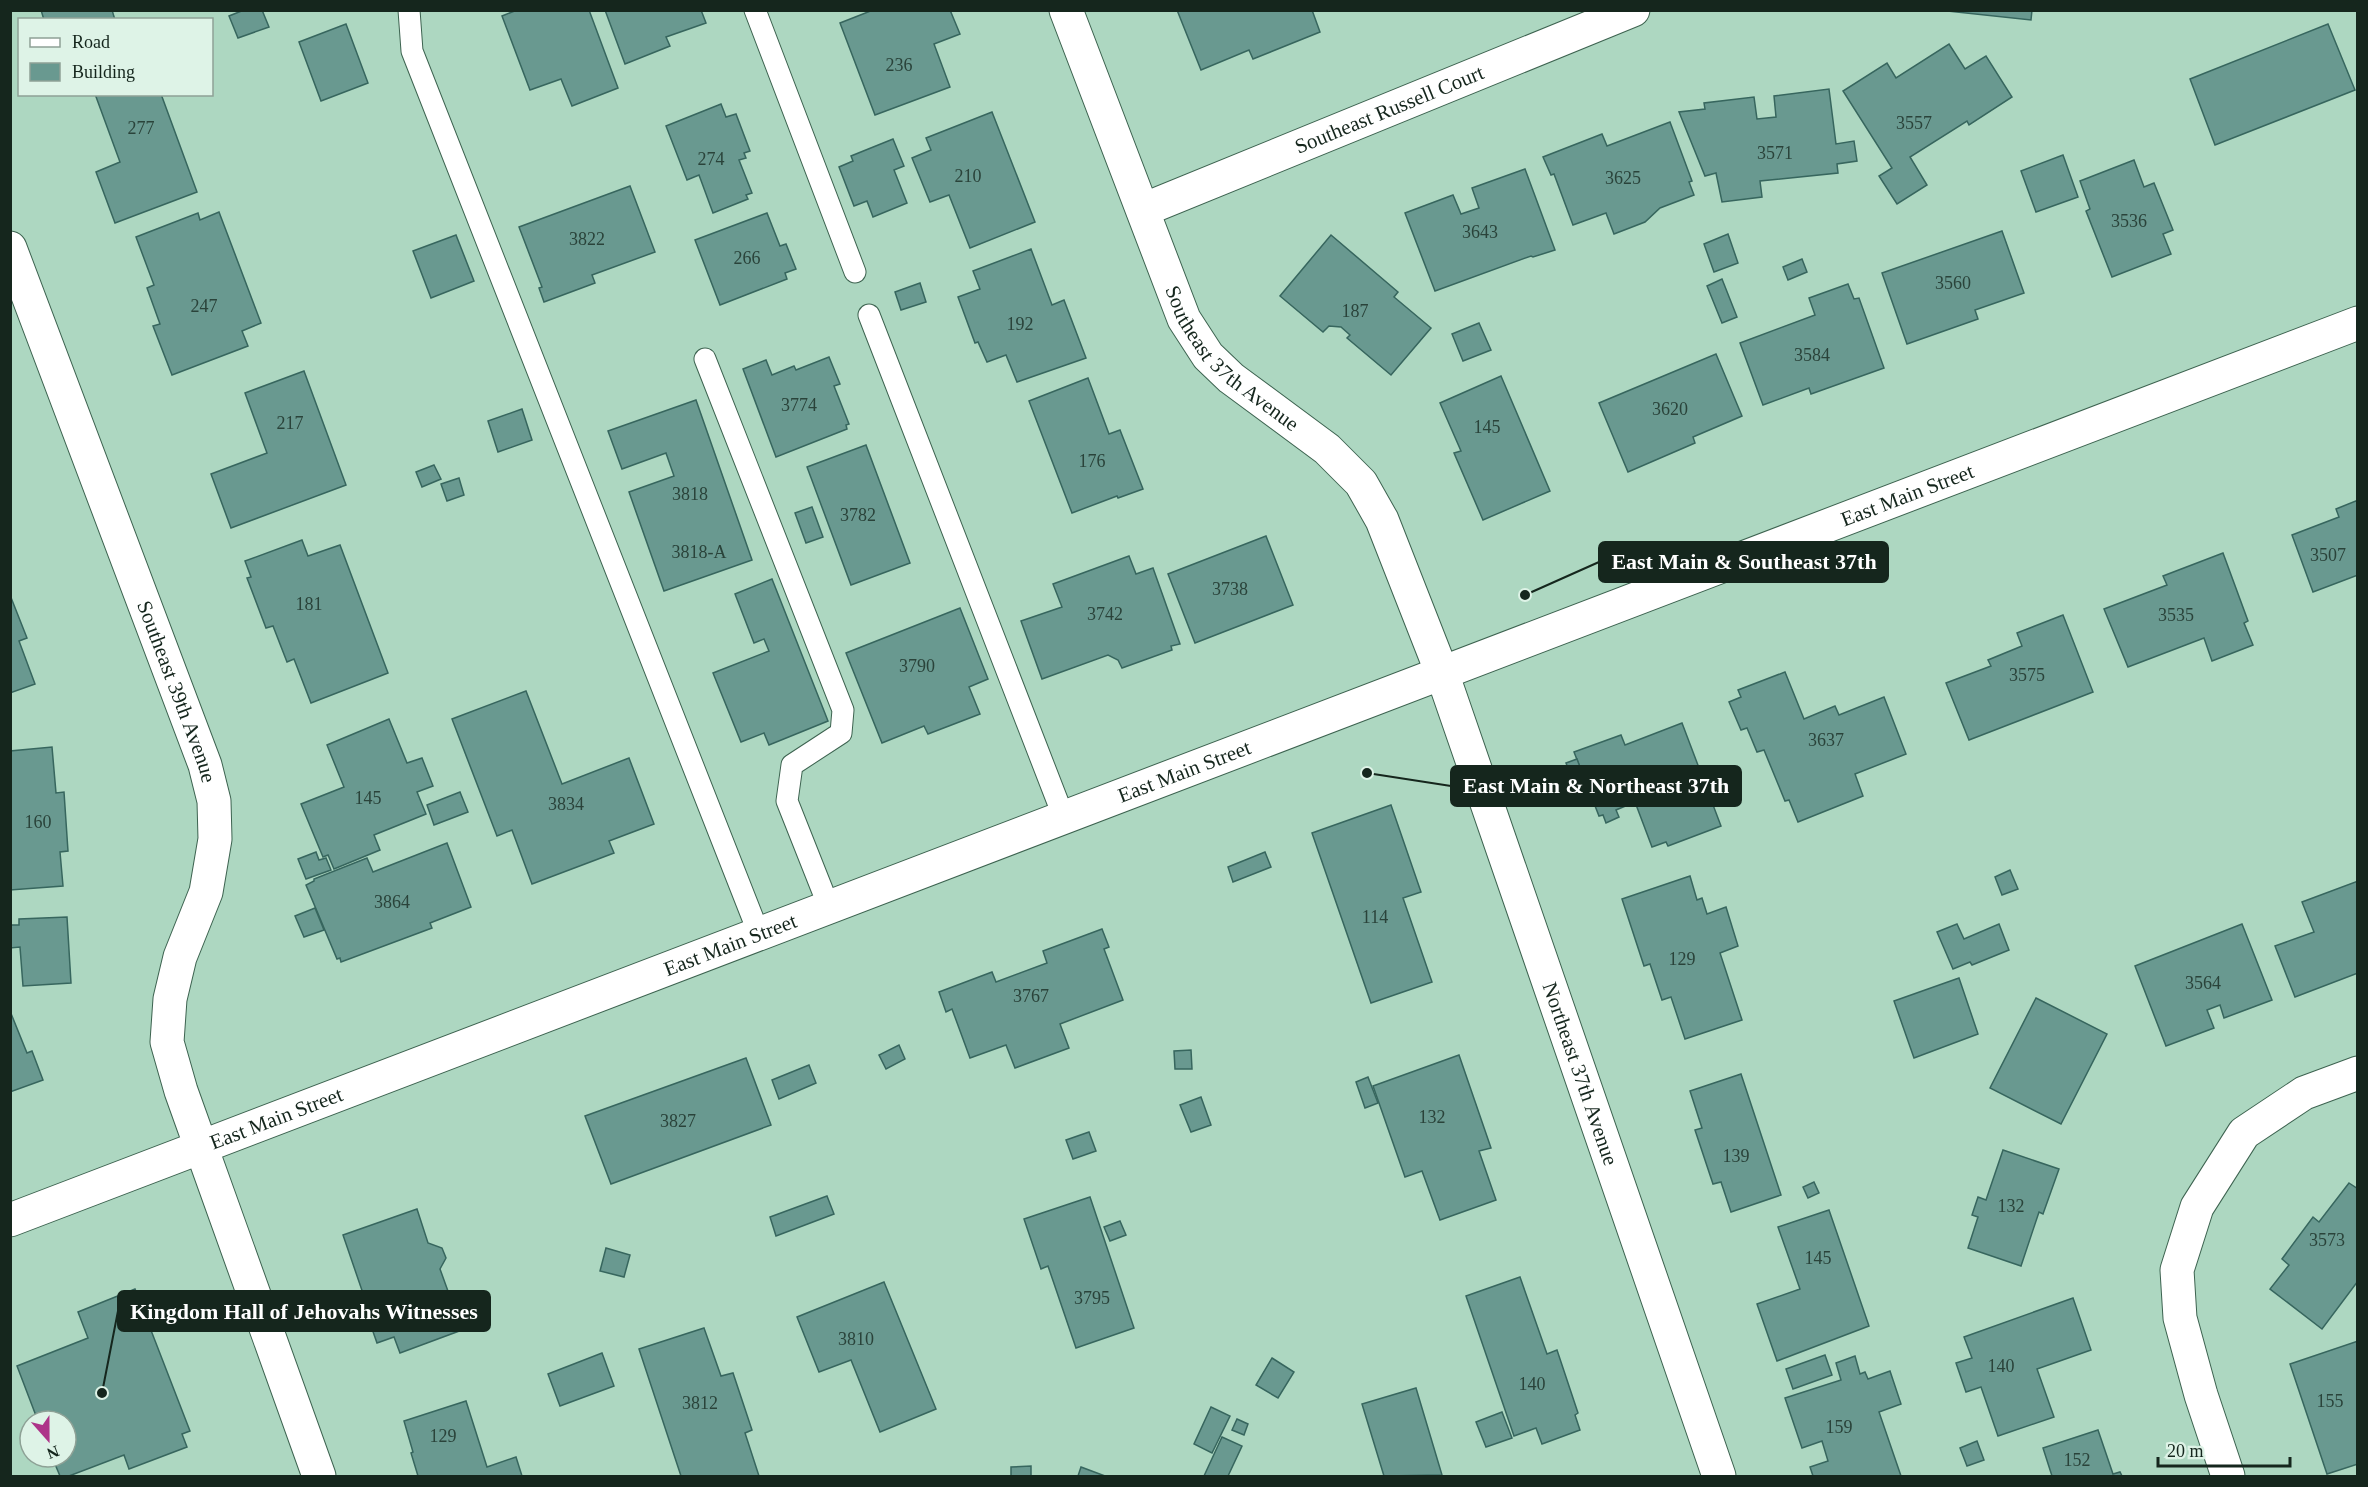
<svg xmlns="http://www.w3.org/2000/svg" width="2368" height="1487" font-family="Georgia,serif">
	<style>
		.building { fill: #699990; stroke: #37665e; stroke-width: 1.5 }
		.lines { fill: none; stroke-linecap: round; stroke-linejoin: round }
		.service-casing { stroke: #3d6350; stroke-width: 23 }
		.minor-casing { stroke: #3d6350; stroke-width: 35 }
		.tertiary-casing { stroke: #3d6350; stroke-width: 35 }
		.secondary-casing { stroke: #3d6350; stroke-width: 35 }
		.service { stroke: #fff; stroke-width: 21 }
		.minor { stroke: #fff; stroke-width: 33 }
		.tertiary { stroke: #fff; stroke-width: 33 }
		.secondary { stroke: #fff; stroke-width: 33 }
		.labels { text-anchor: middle; stroke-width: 5; stroke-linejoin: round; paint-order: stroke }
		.number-label { font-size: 18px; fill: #2a433a }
		.street-label { font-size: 21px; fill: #15261d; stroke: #def3e7 }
		.leader { fill: none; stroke: #15261d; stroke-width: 2 }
		.callout-dot { fill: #15261d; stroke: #def3e7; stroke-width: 2 }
		.callout { fill: #15261d; stroke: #15261d; stroke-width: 2 }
		.callout-label { font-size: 22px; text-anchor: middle; font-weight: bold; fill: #fff }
	</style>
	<rect width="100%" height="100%" fill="#add7c1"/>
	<!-- building -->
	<g class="building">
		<path d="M41,10H112L115,20H44Z"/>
		<path d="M244,10H262L269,27L238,38L229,16Z"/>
		<path d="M517,10H589L618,88L572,106L561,79L530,90L502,16Z"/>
		<path d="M605,10H701L706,23L666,37L670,46L625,64Z"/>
		<path d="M873,10H950L960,34L934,44L950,87L875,115L840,23Z"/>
		<path d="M1177,10H1312L1320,32L1253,59L1249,50L1201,70Z"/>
		<path d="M1938,10H2032L2031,20Z"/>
		<path d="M346,24L368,83L321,101L299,42Z"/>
		<path d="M2328,24L2355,90L2215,145L2190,79Z"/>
		<path d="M1949,44L1965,69L1986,56L2012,97L1969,125L1967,121L1910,157L1927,185L1897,204L1879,176L1892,168L1843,91L1887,63L1896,78Z"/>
		<path d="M1829,89L1836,144L1854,141L1857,161L1837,164L1838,173L1760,181L1762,197L1722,202L1716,173L1705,176L1679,112L1705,109L1704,103L1754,97L1757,119L1776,117L1774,96Z"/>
		<path d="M95,94H161L197,192L115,223L96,172L120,162Z"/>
		<path d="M721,104L726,117L736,114L750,151L744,153L746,158L739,160L752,193L746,195L748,199L713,213L699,175L687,180L666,126Z"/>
		<path d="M992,112L1035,222L970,248L949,195L930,202L912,158L931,150L926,138Z"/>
		<path d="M1670,122L1692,181L1689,182L1694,195L1660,208L1645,222L1614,234L1606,213L1573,225L1554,174L1551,175L1543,157L1602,134L1607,146Z"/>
		<path d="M893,139L904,166L894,170L907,203L873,217L867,201L854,206L839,167L853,161L851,156Z"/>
		<path d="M2063,155L2078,197L2036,212L2021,171Z"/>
		<path d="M2134,160L2144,187L2154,183L2173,230L2163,234L2171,254L2112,277L2086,211L2090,209L2080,181Z"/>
		<path d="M1525,169L1555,250L1533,257L1531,256L1435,291L1405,213L1453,195L1461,214L1479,208L1472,188Z"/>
		<path d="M630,186L655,252L592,275L595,283L544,302L539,288L542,287L519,227Z"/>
		<path d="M219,212L261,323L242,331L248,346L172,375L153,326L160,324L147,288L154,285L136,237L198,213L200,220Z"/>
		<path d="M767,213L780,246L786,244L796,269L785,273L787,279L720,305L695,240Z"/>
		<path d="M2002,231L2024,293L1975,310L1978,319L1907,344L1882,273Z"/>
		<path d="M1728,234L1738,263L1714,272L1704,244Z"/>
		<path d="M456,235L474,281L431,298L413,251Z"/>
		<path d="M1331,235L1398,292L1394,297L1431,328L1391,375L1347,338L1350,335L1341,327L1329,326L1323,332L1280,296Z"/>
		<path d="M1031,249L1052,305L1064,300L1086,358L1017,382L1006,355L987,362L978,342L975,343L958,297L980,289L973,271Z"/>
		<path d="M1802,259L1807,272L1788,280L1783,267Z"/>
		<path d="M1722,279L1737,317L1722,323L1707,286Z"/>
		<path d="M920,283L926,302L901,310L895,292Z"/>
		<path d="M1848,284L1854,299L1859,298L1884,368L1811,394L1809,388L1763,405L1740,343L1815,315L1809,298Z"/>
		<path d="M1479,323L1491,350L1463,361L1452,334Z"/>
		<path d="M1716,354L1742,416L1693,437L1695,443L1628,472L1599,403Z"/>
		<path d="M829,357L840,384L834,386L849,424L846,425L847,429L776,457L743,369L766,360L772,375L794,366L796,370Z"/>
		<path d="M304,371L346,485L231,528L211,474L267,453L245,393Z"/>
		<path d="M1501,376L1550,491L1483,520L1454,453L1461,451L1440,403Z"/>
		<path d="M1088,378L1109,434L1120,430L1143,489L1118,498L1117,496L1072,513L1029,401Z"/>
		<path d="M696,400L752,560L664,591L629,492L674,476L666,453L622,469L608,431Z"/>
		<path d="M522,409L532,440L498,452L488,421Z"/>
		<path d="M866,445L910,563L851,585L807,467Z"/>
		<path d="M434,465L441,479L422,487L416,472Z"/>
		<path d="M459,478L464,495L447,501L441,484Z"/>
		<path d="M2358,500V575L2313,592L2292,535L2339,517L2336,509Z"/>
		<path d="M812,507L823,537L806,543L795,513Z"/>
		<path d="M1266,536L1293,605L1195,643L1168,574Z"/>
		<path d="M302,540L308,556L340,545L388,673L311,703L294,659L287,662L273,626L266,628L247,578L251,577L245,561Z"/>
		<path d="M2223,553L2248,621L2244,623L2253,645L2212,661L2204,638L2128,667L2104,609L2167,585L2163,576Z"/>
		<path d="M1129,556L1136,574L1153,568L1180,644L1171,646L1172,650L1122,668L1118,660L1108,655L1042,679L1021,621L1062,607L1053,584Z"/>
		<path d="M772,579L828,721L769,745L764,733L741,742L713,673L769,651L764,639L754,643L735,594Z"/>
		<path d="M10,595L27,638L19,641L35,684L10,693Z"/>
		<path d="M960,608L988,679L969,687L980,714L928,734L924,726L882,743L846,653Z"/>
		<path d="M2063,615L2093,692L1969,740L1946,683L1991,666L1988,660L2022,646L2017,633Z"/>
		<path d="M1785,672L1804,719L1835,706L1839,715L1884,697L1906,754L1855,774L1863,796L1798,822L1789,800L1785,801L1764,750L1757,752L1747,728L1741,730L1729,702L1741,697L1738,690Z"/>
		<path d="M526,691L562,784L629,758L654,824L609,841L614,853L532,884L512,830L497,836L452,719Z"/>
		<path d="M389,719L407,763L422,758L433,786L417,792L426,814L374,835L380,850L334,869L328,855L323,857L301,804L344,787L327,745Z"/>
		<path d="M1682,723L1721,826L1668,846L1666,842L1652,847L1635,802L1616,810L1619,817L1606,823L1603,815L1599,816L1574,752L1621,735L1625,745Z"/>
		<path d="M52,747L56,793L64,792L68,851L60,852L63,886L10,890V751Z"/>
		<path d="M1577,759L1583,775L1572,779L1566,763Z"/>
		<path d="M460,792L468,812L434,825L427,805Z"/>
		<path d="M1391,805L1421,892L1403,898L1432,982L1371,1003L1312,833Z"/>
		<path d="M447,843L471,907L430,923L432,928L341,962L340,958L337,959L306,885L314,881V879L367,858L373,872Z"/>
		<path d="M316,852L319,860L326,858L331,870L306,879L298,859Z"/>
		<path d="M1265,852L1271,867L1233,882L1228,867Z"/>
		<path d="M2010,870L2018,889L2002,895L1995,877Z"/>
		<path d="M1690,876L1697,900L1702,898L1707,914L1726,907L1738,946L1720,953L1742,1020L1685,1039L1671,997L1662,1000L1650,964L1644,966L1622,899Z"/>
		<path d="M2358,881V973L2295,997L2275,946L2314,932L2302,902Z"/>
		<path d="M315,908L324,930L304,937L295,916Z"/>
		<path d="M67,917L71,983L23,986L20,947L10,948V925H19V919Z"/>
		<path d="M1957,924L1964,939L1999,924L2009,950L1972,965L1970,962L1953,969L1937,932Z"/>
		<path d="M2242,924L2272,1000L2224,1018L2220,1005L2207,1010L2214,1028L2166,1046L2135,966Z"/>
		<path d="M1102,929L1109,947L1104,949L1123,1000L1060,1024L1069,1048L1015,1068L1006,1045L970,1058L952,1009L946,1012L939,992L992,972L996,982L1047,963L1043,951Z"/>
		<path d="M1959,978L1978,1034L1914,1058L1894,1001Z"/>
		<path d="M2036,998L2107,1034L2061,1124L1990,1088Z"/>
		<path d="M10,1011L27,1053L32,1051L43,1080L10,1092Z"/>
		<path d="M899,1045L905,1059L886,1069L879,1055Z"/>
		<path d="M1191,1050L1192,1069H1175L1174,1051Z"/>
		<path d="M1459,1055L1491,1148L1479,1151L1496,1200L1440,1220L1422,1171L1405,1177L1373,1086Z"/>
		<path d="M746,1058L771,1125L611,1184L585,1116Z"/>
		<path d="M809,1065L816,1083L779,1099L772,1080Z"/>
		<path d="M1741,1074L1781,1195L1731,1212L1721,1182L1713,1184L1695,1130L1702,1128L1690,1091Z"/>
		<path d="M1368,1077L1378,1103L1365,1108L1356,1082Z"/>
		<path d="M1201,1097L1211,1125L1191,1132L1180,1105Z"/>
		<path d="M1089,1132L1096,1151L1073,1159L1066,1140Z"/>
		<path d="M2003,1150L2059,1169L2043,1214L2039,1212L2021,1266L1968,1248L1978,1217L1972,1215L1978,1197L1986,1200Z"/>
		<path d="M1814,1182L1819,1193L1808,1198L1803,1187Z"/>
		<path d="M2349,1183L2358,1189V1281L2322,1329L2270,1289L2289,1265L2282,1259L2313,1217L2319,1222Z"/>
		<path d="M827,1196L834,1214L776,1236L770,1217Z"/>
		<path d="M1090,1197L1134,1328L1076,1348L1048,1266L1041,1269L1024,1219Z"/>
		<path d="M417,1209L428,1243L442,1248L446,1258L440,1269L462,1330L400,1353L394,1337L377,1343L364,1306L367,1305L343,1235Z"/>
		<path d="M1829,1210L1869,1326L1777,1361L1757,1304L1800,1289L1778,1227Z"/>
		<path d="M1120,1221L1126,1235L1110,1241L1104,1227Z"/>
		<path d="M606,1248L630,1255L624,1277L600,1271Z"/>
		<path d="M1520,1277L1547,1354L1557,1350L1578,1413L1575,1415L1580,1430L1542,1444L1536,1428L1514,1436L1466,1296Z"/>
		<path d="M884,1282L936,1409L880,1432L851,1360L819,1372L797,1317Z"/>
		<path d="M135,1289L190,1431L182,1434L187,1447L129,1469L124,1455L69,1476H60L52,1457H66V1421H38L17,1366L88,1338L78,1312Z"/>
		<path d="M2073,1298L2091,1350L2037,1369L2054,1417L1998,1436L1981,1387L1966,1392L1956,1363L1972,1358L1964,1337Z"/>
		<path d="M704,1328L721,1376L733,1373L752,1430L745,1433L759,1476H681L639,1349Z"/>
		<path d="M2358,1341V1464L2327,1474L2290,1364Z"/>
		<path d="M602,1353L614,1386L560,1406L548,1374Z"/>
		<path d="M1825,1355L1832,1375L1793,1389L1786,1369Z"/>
		<path d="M1855,1356L1860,1374L1865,1372L1868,1379L1890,1371L1901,1404L1879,1412L1901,1476H1813L1810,1467L1828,1461L1822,1441L1802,1448L1785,1398L1841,1380L1836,1363Z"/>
		<path d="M1272,1358L1294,1372L1278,1398L1256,1385Z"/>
		<path d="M1416,1388L1442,1475L1384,1476L1362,1404Z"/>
		<path d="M466,1401L487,1467L516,1457L522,1476H418L411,1453L413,1452L404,1421Z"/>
		<path d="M1211,1407L1230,1416L1212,1453L1194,1444Z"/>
		<path d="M1502,1412L1512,1438L1486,1447L1476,1422Z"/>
		<path d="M1237,1419L1248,1424L1244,1435L1232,1430Z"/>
		<path d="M2098,1430L2113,1474L2120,1472L2122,1476H2052L2043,1448Z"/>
		<path d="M1222,1437L1242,1446L1228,1476H1204Z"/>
		<path d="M1977,1441L1984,1460L1967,1466L1960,1448Z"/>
		<path d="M1031,1466V1476H1011V1467Z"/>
		<path d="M1081,1467L1105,1476H1078Z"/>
	</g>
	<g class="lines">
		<defs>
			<g id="service">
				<path d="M409,10L412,51L759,934"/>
				<path d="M755,10L855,272"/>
				<path d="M869,315L1064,818"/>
				<path d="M705,359L843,710L841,733L792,765L787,801L829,907"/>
			</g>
			<g id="minor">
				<path id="s1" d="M1066,10L1184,319L1208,356L1231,378L1327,449L1361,483L1382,520L1442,673"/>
				<path id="s2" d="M1143,210L1633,10"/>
				<path id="s3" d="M10,248L205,765L214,801L215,839L206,892L180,957L170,999L167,1042L181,1091L319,1476"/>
				<path d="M2228,1476L2201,1395L2180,1318L2177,1270L2197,1207L2244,1133L2304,1093L2358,1073"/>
			</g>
			<g id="tertiary">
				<path id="s4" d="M1442,673L1719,1476"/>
			</g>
			<g id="secondary">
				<path id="s5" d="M10,1220L2358,323"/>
			</g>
		</defs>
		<!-- service casing -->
		<use href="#service" class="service-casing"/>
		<!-- minor casing -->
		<use href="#minor" class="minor-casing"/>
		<!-- tertiary casing -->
		<use href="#tertiary" class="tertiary-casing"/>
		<!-- secondary casing -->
		<use href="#secondary" class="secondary-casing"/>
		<!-- service -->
		<use href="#service" class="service"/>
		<!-- minor -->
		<use href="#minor" class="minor"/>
		<!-- tertiary -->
		<use href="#tertiary" class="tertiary"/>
		<!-- secondary -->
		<use href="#secondary" class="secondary"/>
	</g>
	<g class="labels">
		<!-- number labels -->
		<g class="number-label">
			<text x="899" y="71">236</text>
			<text x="1914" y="129">3557</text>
			<text x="141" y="134">277</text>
			<text x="1775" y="159">3571</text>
			<text x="711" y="165">274</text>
			<text x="968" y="182">210</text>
			<text x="1623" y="184">3625</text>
			<text x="2129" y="227">3536</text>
			<text x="1480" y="238">3643</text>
			<text x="587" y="245">3822</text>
			<text x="747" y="264">266</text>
			<text x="1953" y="289">3560</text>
			<text x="204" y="312">247</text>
			<text x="1355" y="317">187</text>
			<text x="1020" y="330">192</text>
			<text x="1812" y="361">3584</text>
			<text x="799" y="411">3774</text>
			<text x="1670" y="415">3620</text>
			<text x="290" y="429">217</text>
			<text x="1487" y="433">145</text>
			<text x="1092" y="467">176</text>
			<text x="690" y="500">3818</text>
			<text x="858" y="521">3782</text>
			<text x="699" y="558">3818-A</text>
			<text x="2328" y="561">3507</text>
			<text x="1230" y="595">3738</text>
			<text x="309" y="610">181</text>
			<text x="1105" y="620">3742</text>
			<text x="2176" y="621">3535</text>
			<text x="917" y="672">3790</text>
			<text x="2027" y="681">3575</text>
			<text x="1826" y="746">3637</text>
			<text x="368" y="804">145</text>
			<text x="566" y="810">3834</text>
			<text x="38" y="828">160</text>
			<text x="392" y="908">3864</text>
			<text x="1375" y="923">114</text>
			<text x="1682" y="965">129</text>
			<text x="2203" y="989">3564</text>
			<text x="1031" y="1002">3767</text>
			<text x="1432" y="1123">132</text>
			<text x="678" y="1127">3827</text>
			<text x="1736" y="1162">139</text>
			<text x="2011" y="1212">132</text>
			<text x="2327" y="1246">3573</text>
			<text x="1818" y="1264">145</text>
			<text x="1092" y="1304">3795</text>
			<text x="856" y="1345">3810</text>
			<text x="2001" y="1372">140</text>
			<text x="1532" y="1390">140</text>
			<text x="2330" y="1407">155</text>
			<text x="700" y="1409">3812</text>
			<text x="1839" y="1433">159</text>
			<text x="443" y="1442">129</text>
			<text x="2077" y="1466">152</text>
		</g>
		<!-- street labels -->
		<g class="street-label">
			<text dy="7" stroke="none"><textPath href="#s2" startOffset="266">Southeast Russell Court</textPath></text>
			<text dy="7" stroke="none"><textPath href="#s1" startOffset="392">Southeast 37th Avenue</textPath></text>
			<text dy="7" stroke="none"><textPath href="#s5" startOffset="2031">East Main Street</textPath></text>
			<text dy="7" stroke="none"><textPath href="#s3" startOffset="474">Southeast 39th Avenue</textPath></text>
			<text dy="7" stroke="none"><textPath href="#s5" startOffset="1257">East Main Street</textPath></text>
			<text dy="7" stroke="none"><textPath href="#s5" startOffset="771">East Main Street</textPath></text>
			<text dy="7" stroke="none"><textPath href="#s4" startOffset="424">Northeast 37th Avenue</textPath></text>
			<text dy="7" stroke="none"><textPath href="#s5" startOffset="285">East Main Street</textPath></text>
		</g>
	</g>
	<!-- callouts -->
	<path class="leader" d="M1525 595L1599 562M1367 773L1451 786M102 1393L118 1311"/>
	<g class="callout-dot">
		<circle cx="1525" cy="595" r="6"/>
		<circle cx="1367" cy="773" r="6"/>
		<circle cx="102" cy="1393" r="6"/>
	</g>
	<g class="callout">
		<rect x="1599" y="542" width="289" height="40" rx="6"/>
		<rect x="1451" y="766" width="290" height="40" rx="6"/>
		<rect x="118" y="1291" width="372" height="40" rx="6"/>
	</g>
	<g class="callout-label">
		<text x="1744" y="569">East Main &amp; Southeast 37th</text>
		<text x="1596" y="793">East Main &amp; Northeast 37th</text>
		<text x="304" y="1319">Kingdom Hall of Jehovahs Witnesses</text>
	</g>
	<!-- border -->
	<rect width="2368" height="1487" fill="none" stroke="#15261d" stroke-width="24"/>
	<!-- legend -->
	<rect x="18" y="18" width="195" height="78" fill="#def3e7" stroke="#8ea196" stroke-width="1.5"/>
	<rect x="30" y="38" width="30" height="9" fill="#ffffff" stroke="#8ea196" stroke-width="1.5"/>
	<text x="72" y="48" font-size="18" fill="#15261d">Road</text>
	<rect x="30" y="63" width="30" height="18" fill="#699990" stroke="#8ea196" stroke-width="1.5"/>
	<text x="72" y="78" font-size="18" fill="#15261d">Building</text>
	<!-- north arrow -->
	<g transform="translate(48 1439) rotate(159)"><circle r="28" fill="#def3e7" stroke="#8ea196" stroke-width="1.5"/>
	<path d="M0-4.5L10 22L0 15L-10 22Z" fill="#ad3489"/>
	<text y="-9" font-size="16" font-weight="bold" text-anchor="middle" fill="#15261d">N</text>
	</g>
	<!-- scale -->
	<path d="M2158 1457v9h132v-9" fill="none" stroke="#15261d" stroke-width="3"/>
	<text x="2167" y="1457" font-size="18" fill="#15261d" stroke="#def3e7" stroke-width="4.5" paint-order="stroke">20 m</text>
</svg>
